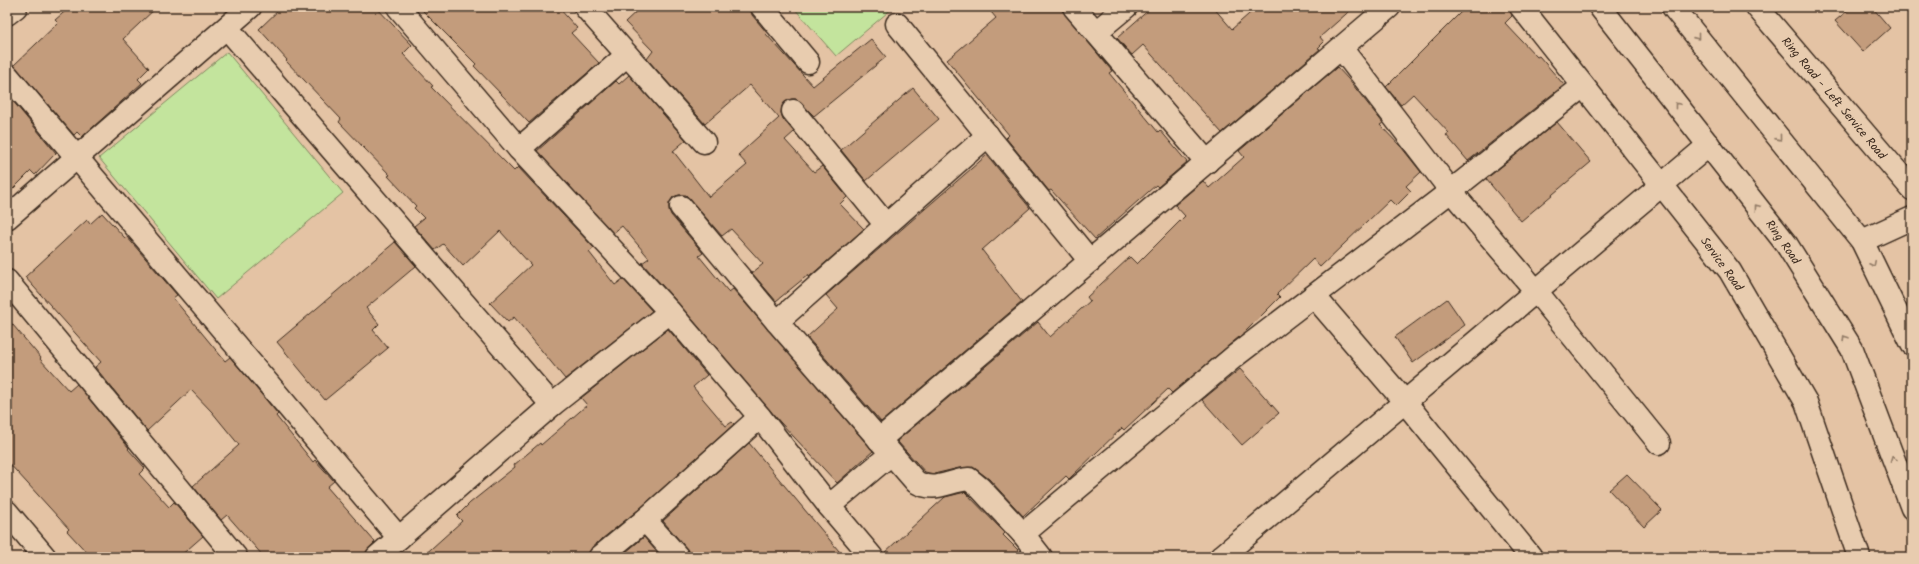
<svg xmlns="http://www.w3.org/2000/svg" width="1919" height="564" font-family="Kalam,sans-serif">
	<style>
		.green { fill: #c3e49d; stroke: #7f875e }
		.building { fill: #c39c7b; stroke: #3b2a1e }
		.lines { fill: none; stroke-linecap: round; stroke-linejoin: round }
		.minor-casing { stroke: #3b2a1e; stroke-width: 25 }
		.secondary-casing { stroke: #3b2a1e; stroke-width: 25 }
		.minor { stroke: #e8ccaf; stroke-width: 22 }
		.secondary { stroke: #e8ccaf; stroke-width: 22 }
		.oneway { stroke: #927b66 }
		.labels { text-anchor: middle; stroke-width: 3; stroke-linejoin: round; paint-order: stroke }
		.street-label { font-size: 12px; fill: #3b2a1e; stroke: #e8ccaf }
	</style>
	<rect width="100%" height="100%" fill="#e4c3a4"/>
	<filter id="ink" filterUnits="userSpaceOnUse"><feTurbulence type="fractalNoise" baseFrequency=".025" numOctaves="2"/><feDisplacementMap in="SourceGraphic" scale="8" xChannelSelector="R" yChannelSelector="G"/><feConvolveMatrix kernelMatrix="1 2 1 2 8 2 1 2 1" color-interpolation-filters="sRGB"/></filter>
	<g filter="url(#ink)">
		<!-- green -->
		<g class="green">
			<path d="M795,7H894L836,56L794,8Z"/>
			<path d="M227,52L343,193L216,299L99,158Z"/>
		</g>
		<!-- building -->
		<g class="building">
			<path d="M70,7H157L123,39L149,68L138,79L142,83L82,137L77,132L74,135L14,65L58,23L55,20Z"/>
			<path d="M282,7H376L412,45L403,54L433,86L431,87L514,171L518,167L594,248L589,252L615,285L623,279L652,311L565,379L514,317L508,322L490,303L531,265L500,231L463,266L443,244L435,250L414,226L424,218L414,208L416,206L388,176L390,175L339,122L341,119L286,61L287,60L259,29Z"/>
			<path d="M419,7H558L577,28L571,33L599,63L529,123L474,66L476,64Z"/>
			<path d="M641,7H750L752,15L767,33L766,34L813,86L871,39L886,57L814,116L797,99H791L785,102L782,106L781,113L783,119L794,132L785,140L814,172L822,166L847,197L840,204L864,229L809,277L808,275L776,301L752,273L763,264L731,229L722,236L686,195H679L673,197L669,203V210L671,215L703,253L699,256L727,290L729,292L733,289L873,451L837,483L780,422L679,304L642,263L649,258L622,226L613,233L537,151L616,81L619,84L629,75L686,140L673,151L709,197L747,165L738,155L779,118L750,85L705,124L647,59L653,51L625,22Z"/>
			<path d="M987,7H1059L1112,71L1109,73L1158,132L1160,130L1187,162L1158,187L1156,185L1095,239L1051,190L1049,191L1006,138L1009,135L947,60L996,18Z"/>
			<path d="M1152,7H1213L1232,29L1257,7H1354L1320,37L1324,42L1318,48L1320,49L1222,133L1143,45L1132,55L1117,38Z"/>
			<path d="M1466,7H1509L1512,16L1505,23L1537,57L1539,56L1564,85L1468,161L1446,135L1449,133L1413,94L1401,105L1386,87Z"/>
			<path d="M1852,7H1872L1890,28L1863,52L1835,21Z"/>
			<path d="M1337,67L1349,80L1383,123L1380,125L1402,148L1421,172L1406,186L1411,191L1396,206L1390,200L1320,267L1313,259L1277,294L1280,297L1245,332L1172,393L1168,389L1124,430L1122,428L1071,477L1069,479L1066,476L1023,516L989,479L973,467L959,468L934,474L925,472L897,441L1038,322L1050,337L1090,301L1087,297L1130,257L1137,264L1185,216L1175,205L1203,181L1209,188L1244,157L1239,151Z"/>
			<path d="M913,88L939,119L866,181L841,150Z"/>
			<path d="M7,94L56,153L35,175L31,171L7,195Z"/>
			<path d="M1557,122L1591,162L1521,221L1486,179Z"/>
			<path d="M987,155L1030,208L982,250L1022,302L881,422L807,337L838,309L826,295Z"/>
			<path d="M102,213L125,238L127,237L177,295L173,298L225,361L230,357L278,414L276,416L313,462L315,460L334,481L327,487L375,542L369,548L365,557H264L227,515L221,520L193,486L239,445L212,412L191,390L147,431L95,367L101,362L25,277L87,220L90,224Z"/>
			<path d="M395,242L416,266L366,308L379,324L373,330L388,348L325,400L277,342Z"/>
			<path d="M1447,299L1465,325L1413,363L1395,337Z"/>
			<path d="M7,318L41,358L40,359L69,391L77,384L129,448L128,449L145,468L139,474L169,507L174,502L203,536L179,557H91L67,531L69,529L7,461Z"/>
			<path d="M668,329L707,375L693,387L726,426L732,422L734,424L637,511L592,547L588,557H422L462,521L457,516L470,503L515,467L514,465L540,443L541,445L587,405L581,398Z"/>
			<path d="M1240,369L1279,413L1242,445L1202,400Z"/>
			<path d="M749,443L844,557H690L687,549L663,521Z"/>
			<path d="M1627,474L1662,510L1644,527L1609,490Z"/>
			<path d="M965,492L1005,533L1003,535L1025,557H884V553L945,497Z"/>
			<path d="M644,537L661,557H620Z"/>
		</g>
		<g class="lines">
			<defs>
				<g id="minor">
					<path d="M398,7L519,149L670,312L760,417L829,506L872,557"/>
					<path d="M585,7L704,142"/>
					<path d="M762,7L808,62"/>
					<path d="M1074,7L1207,162"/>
					<path d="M1521,7L1730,271L1806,402L1859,557"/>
					<path d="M1757,7L1912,189"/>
					<path d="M7,14L16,7"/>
					<path d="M897,24L1090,261"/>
					<path d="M227,28L552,405"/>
					<path d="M1096,32L1126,7"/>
					<path d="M1341,48L1451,191L1536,291L1659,443"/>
					<path d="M7,75L399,538"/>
					<path d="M793,111L886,225"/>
					<path d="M519,149L627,55"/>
					<path d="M681,207L777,322L916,482C935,493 947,481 969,479L980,488L1023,534"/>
					<path d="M7,218L250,7"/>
					<path d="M1862,241L1912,218"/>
					<path d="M7,281L236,557"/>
					<path d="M1314,296L1405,402L1531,557"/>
					<path d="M777,322L988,135"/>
					<path d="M879,440L1389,7"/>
					<path d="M829,506L891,454"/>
					<path d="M7,512L45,557"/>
					<path d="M645,520L678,557"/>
					<path d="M377,557L552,405L670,312"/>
					<path d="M600,557L645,520L760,417"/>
					<path d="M1041,557L1023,534L1235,356L1451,191L1583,86"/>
					<path d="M1221,557L1709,145"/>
				</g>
				<g id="secondary">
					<path d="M1600,7L1787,245L1852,349L1912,508"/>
					<path d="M1673,7L1862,241L1912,344"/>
				</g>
			</defs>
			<!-- minor casing -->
			<use href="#minor" class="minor-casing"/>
			<!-- secondary casing -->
			<use href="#secondary" class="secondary-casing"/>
			<!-- minor -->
			<use href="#minor" class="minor"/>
			<!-- secondary -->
			<use href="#secondary" class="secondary"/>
		</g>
		<!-- one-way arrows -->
		<defs><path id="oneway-chevron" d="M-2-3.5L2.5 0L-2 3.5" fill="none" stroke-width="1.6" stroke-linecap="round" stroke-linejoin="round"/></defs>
		<g class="oneway">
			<use href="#oneway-chevron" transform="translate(1697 37) rotate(51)"/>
			<use href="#oneway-chevron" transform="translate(1677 105) rotate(-128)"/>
			<use href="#oneway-chevron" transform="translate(1779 138) rotate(51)"/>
			<use href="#oneway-chevron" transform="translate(1757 207) rotate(-128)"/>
			<use href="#oneway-chevron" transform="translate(1873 264) rotate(64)"/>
			<use href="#oneway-chevron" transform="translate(1845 338) rotate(-122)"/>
			<use href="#oneway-chevron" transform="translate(1893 459) rotate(-111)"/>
		</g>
	</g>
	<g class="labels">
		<!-- street labels -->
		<g class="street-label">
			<text transform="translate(1834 98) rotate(50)" y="4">Ring Road - Left Service Road</text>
			<text transform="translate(1783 242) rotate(55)" y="4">Ring Road</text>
			<text transform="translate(1722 264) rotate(54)" y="4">Service Road</text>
		</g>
	</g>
	<!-- margin -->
	<rect width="1919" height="564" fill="none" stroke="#e8ccaf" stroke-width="24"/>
	<rect x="12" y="12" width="1895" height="540" fill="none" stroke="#3b2a1e" stroke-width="1.5" filter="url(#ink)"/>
</svg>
